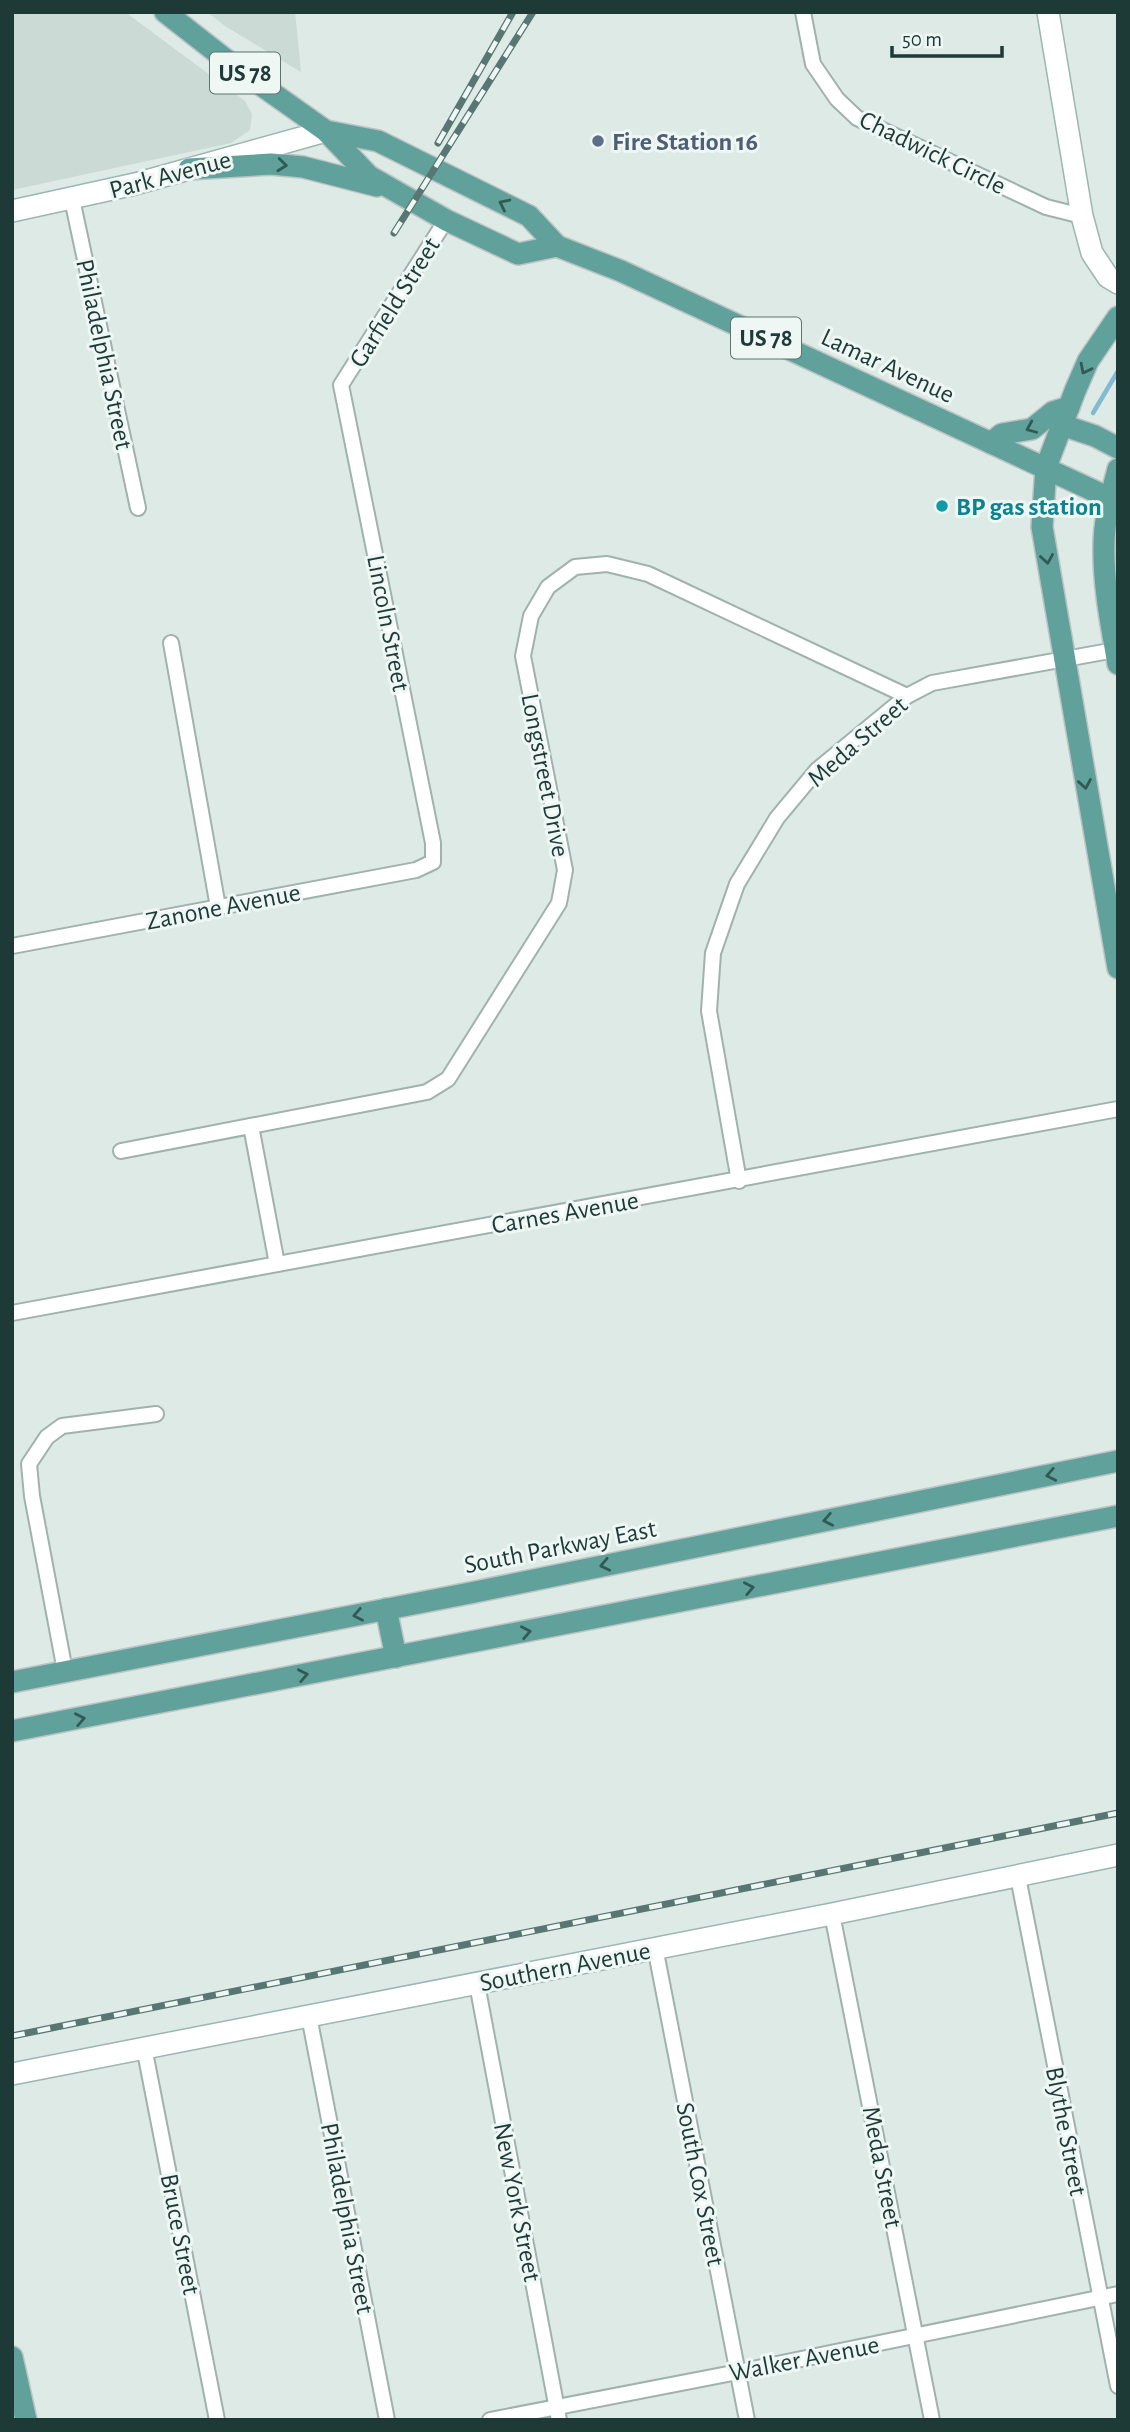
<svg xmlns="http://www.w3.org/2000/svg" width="1130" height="2432" font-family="'Alegreya Sans',sans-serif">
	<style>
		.built { fill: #cbdad5 }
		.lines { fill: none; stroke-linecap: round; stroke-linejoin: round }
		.stream { stroke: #82bad2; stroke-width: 4.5 }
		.street-casing { stroke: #a0b2ae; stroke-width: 18 }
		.secondary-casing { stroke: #9cb6b1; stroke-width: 24 }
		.primary-casing { stroke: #bcc4c3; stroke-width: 24 }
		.street { stroke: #fff; stroke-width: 14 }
		.secondary { stroke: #fff; stroke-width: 21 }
		.primary { stroke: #60a29b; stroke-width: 21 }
		.rail-casing { stroke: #587672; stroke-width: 7 }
		.rail { stroke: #eef7f3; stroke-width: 4.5; stroke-dasharray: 13; stroke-linecap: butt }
		.oneway { stroke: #325955 }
		.service-dot { fill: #5c6f8a; stroke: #eef7f3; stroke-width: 2.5 }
		.culture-dot { fill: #0f9aa8; stroke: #eef7f3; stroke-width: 2.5 }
		.labels { text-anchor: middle; stroke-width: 6; stroke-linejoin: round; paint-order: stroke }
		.shield { fill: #eef7f3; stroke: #5c736f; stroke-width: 2 }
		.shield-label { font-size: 24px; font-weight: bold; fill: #1e3a37 }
		.service-label { font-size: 26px; font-weight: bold; fill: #4e5e75; stroke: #eef7f3; text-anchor: start }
		.street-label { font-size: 26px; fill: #1e3a37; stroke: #eef7f3 }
		.culture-label { font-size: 26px; font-weight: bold; fill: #0d838f; stroke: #eef7f3; text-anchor: start }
	</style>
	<rect width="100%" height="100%" fill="#ddeae6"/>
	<!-- built -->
	<g class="built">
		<path d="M12,12H125L245,101L252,114L250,130L231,143L12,190Z"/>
		<path d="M207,12H295L301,72L225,26Z"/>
	</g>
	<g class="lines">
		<!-- stream -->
		<path class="stream" d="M1093,413L1118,371"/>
		<defs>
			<g id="street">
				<path d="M803,12L813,64L837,99L857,118L1046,207L1082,216"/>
				<path d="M72,199L138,508"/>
				<path d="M171,643L218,907"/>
				<path d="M12,946L416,870L433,862V843L341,385L446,220"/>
				<path d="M251,1126L277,1264"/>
				<path d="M121,1151L427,1092L448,1079L559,903L565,870L523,656L531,616L548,587L575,567L607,564L648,574L907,696"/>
				<path d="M739,1181L709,1011L713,953L737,884L777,818L817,770L907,696L932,683L1115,650"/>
				<path d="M12,1313L1118,1109"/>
				<path d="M65,1671L32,1496L29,1464L47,1437L62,1426L156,1414"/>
				<path d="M1018,1877L1118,2386"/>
				<path d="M832,1914L932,2420"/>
				<path d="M655,1947L747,2420"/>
				<path d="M477,1984L559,2420"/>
				<path d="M309,2016L387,2420"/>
				<path d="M144,2047L217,2420"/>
				<path d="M490,2420L738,2372L1118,2294"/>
			</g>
			<g id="secondary">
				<path d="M1048,12L1082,216L1092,253L1108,277L1118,283"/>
				<path d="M12,211L135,184L326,131"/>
				<path d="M12,2074L832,1914L1118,1855"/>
			</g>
			<g id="primary">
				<path d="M165,12L234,66L326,131L369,176L446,220L518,254L557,246"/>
				<path d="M326,131L378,141L529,216L557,246L621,271L1118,502"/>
				<path d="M189,169L271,164L303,167L377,186"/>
				<path d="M1118,317L1088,361L1075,391L1046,467L1042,527L1118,968"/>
				<path d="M1062,425L1095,436L1118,448"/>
				<path d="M991,443L1002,434L1032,429L1053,412L1069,407"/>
				<path d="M1118,469C1112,493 1104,519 1104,544C1103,584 1111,624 1118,664"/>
				<path d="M386,1609L396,1657"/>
				<path d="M12,1682L470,1593L1118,1461"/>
				<path d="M12,1731L1118,1516"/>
				<path d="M12,2357L26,2420"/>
			</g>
		</defs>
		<!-- street casing -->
		<use href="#street" class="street-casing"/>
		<!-- secondary casing -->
		<use href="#secondary" class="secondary-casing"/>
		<!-- primary casing -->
		<use href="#primary" class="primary-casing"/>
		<!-- street -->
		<use href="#street" class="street"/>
		<!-- secondary -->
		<use href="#secondary" class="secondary"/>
		<!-- primary -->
		<use href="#primary" class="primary"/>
		<defs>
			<g id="rail">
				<path d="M438,143L513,12"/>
				<path d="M394,233L533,12"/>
				<path d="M12,2036L1118,1813"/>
			</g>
		</defs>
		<!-- rail casing -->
		<use href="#rail" class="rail-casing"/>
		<!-- rail -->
		<use href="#rail" class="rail"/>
	</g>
	<!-- one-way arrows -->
	<defs><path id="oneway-chevron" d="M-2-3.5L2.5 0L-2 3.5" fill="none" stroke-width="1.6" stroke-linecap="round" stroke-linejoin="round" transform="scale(1.75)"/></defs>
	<g class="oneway">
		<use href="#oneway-chevron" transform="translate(282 165) rotate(6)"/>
		<use href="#oneway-chevron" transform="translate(504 204) rotate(-154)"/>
		<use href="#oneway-chevron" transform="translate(1085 369) rotate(117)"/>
		<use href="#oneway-chevron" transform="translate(1031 428) rotate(157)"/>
		<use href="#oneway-chevron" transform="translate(1047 559) rotate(81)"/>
		<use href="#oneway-chevron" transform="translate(1085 784) rotate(80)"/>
		<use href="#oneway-chevron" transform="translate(1051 1475) rotate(169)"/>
		<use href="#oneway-chevron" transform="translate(828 1520) rotate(169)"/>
		<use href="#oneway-chevron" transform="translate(605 1565) rotate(168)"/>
		<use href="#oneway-chevron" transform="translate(749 1588) rotate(-11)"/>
		<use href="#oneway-chevron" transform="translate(358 1615) rotate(169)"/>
		<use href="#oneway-chevron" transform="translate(526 1632) rotate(-11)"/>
		<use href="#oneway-chevron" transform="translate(303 1675) rotate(-11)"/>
		<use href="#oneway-chevron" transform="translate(80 1719) rotate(-11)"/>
	</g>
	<!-- markers -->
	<circle class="service-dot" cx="598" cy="141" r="7"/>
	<circle class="culture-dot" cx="942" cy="506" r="7"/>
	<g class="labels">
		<!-- shield labels -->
		<g class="shield">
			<rect x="210" y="52.5" width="70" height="41" rx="5"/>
			<rect x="731" y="317.5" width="70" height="41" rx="5"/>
		</g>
		<g class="shield-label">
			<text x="245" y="81">US 78</text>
			<text x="766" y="346">US 78</text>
		</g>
		<!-- service labels -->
		<g class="service-label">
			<text x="612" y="150">Fire Station 16</text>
		</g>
		<!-- street labels -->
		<g class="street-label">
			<text transform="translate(933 152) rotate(26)" y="9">Chadwick Circle</text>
			<text transform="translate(170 174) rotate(-15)" y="9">Park Avenue</text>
			<text transform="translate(394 302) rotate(-58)" y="9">Garfield Street</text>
			<text transform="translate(105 354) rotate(78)" y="9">Philadelphia Street</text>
			<text transform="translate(888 365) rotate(25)" y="9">Lamar Avenue</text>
			<text transform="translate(389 623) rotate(79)" y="9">Lincoln Street</text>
			<text transform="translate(857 741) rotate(-41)" y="9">Meda Street</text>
			<text transform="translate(546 775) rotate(79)" y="9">Longstreet Drive</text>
			<text transform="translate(223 906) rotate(-11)" y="9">Zanone Avenue</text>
			<text transform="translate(565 1212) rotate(-10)" y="9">Carnes Avenue</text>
			<text transform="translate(560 1546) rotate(-11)" y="9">South Parkway East</text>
			<text transform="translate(565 1966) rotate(-11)" y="9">Southern Avenue</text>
			<text transform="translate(1067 2131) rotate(79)" y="9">Blythe Street</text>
			<text transform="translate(883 2167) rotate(79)" y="9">Meda Street</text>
			<text transform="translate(701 2184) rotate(79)" y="9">South Cox Street</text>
			<text transform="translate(518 2202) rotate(79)" y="9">New York Street</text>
			<text transform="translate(348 2218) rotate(79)" y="9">Philadelphia Street</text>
			<text transform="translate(181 2234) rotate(79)" y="9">Bruce Street</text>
			<text transform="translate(804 2358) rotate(-11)" y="9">Walker Avenue</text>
		</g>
		<!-- culture labels -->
		<g class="culture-label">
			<text x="956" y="515">BP gas station</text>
		</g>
	</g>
	<!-- border -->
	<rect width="1130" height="2432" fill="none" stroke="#1e3a37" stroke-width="28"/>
	<!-- scale -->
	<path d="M892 46v10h110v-10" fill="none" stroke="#1e3a37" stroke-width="3.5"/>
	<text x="902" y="46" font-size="21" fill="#1e3a37" stroke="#eef7f3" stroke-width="5" paint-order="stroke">50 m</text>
</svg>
